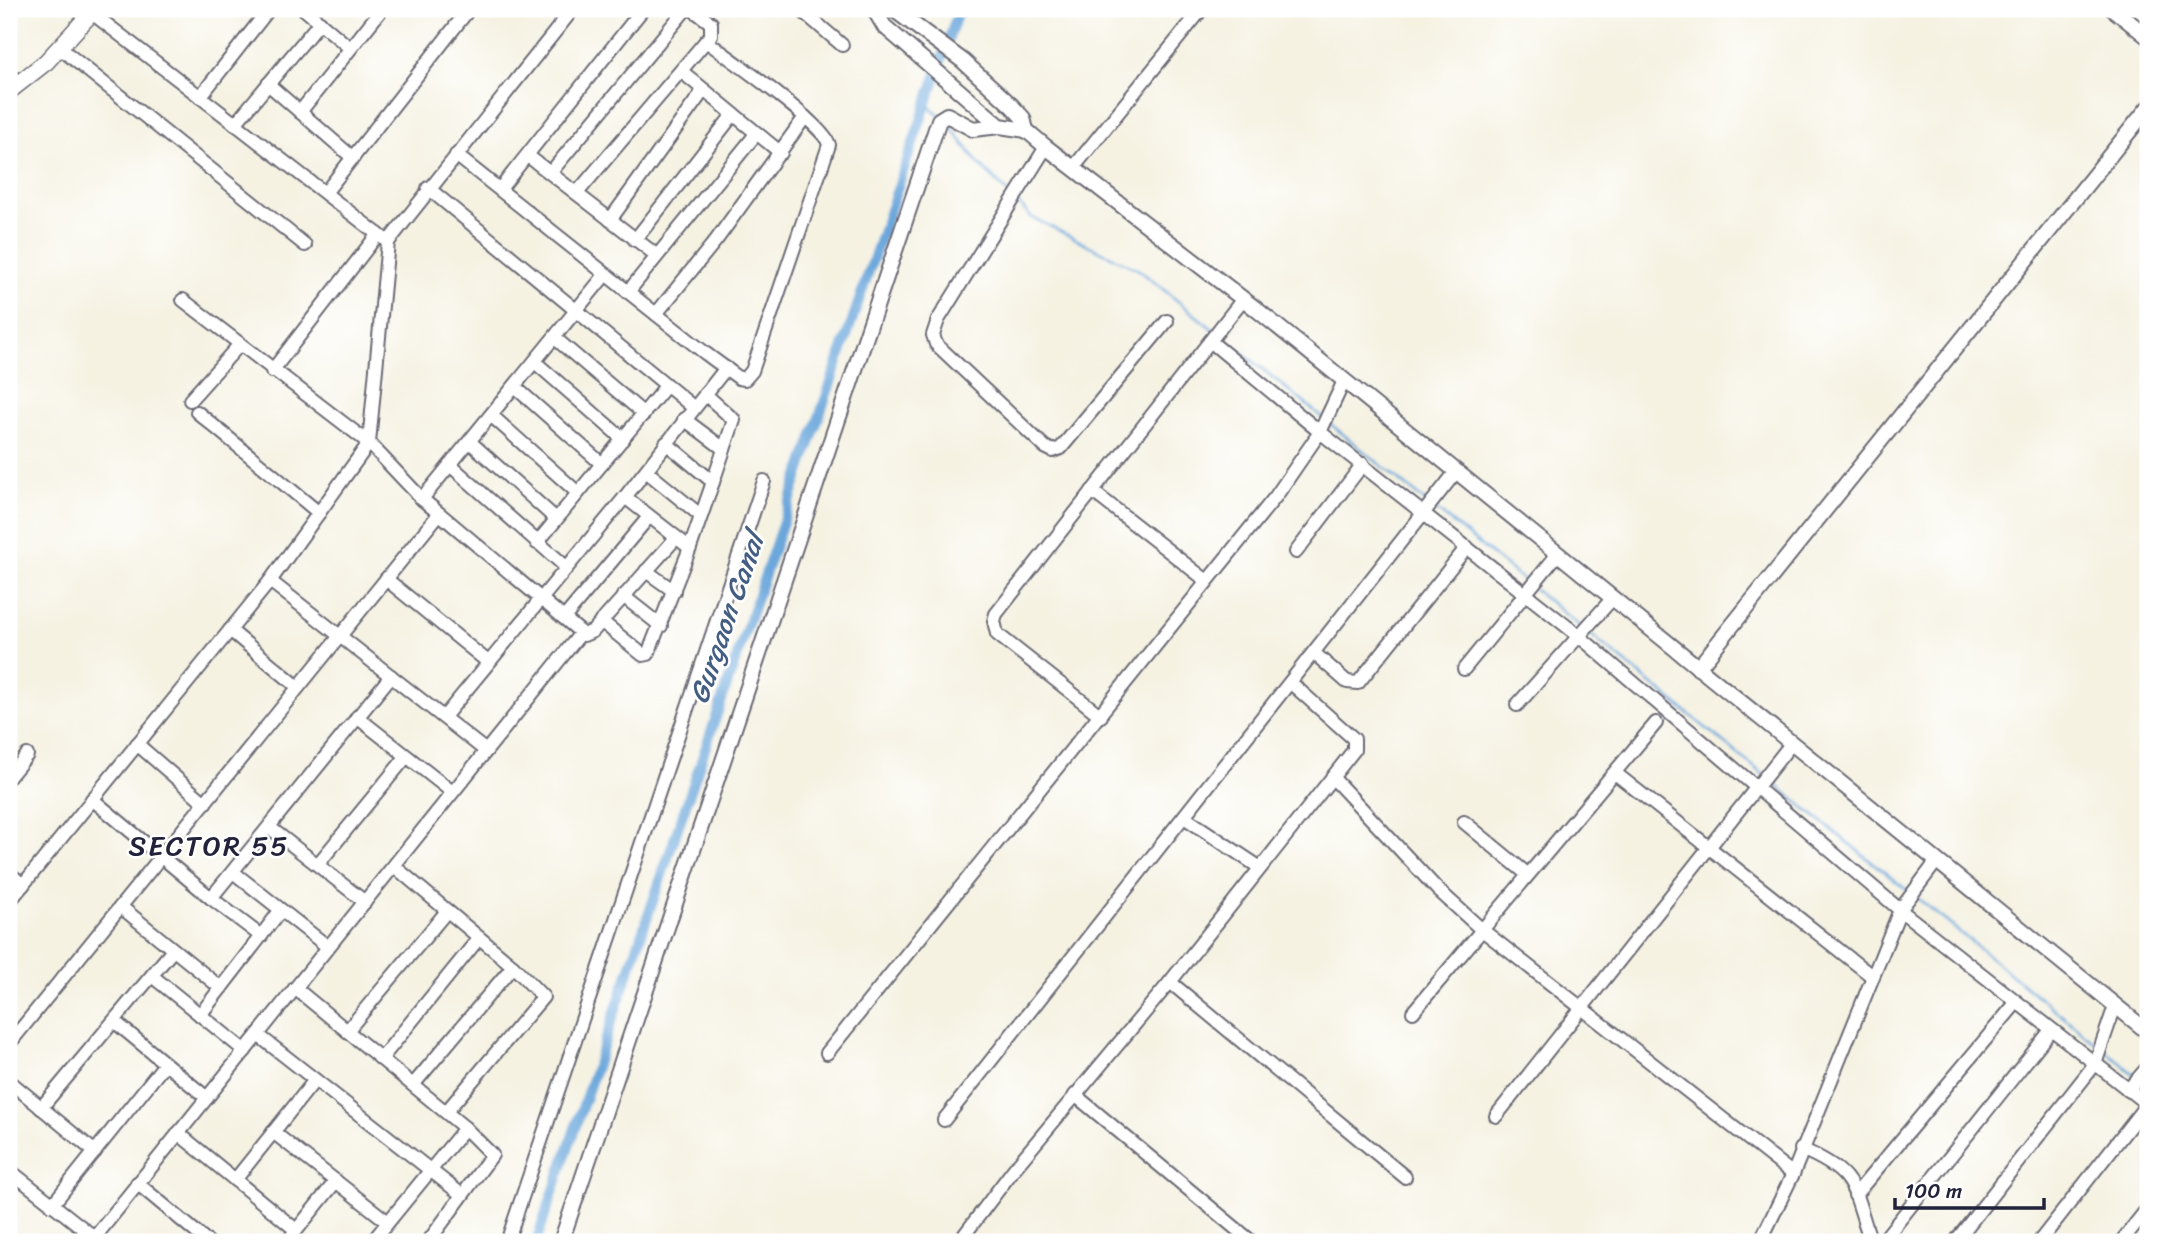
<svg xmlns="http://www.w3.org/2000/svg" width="2157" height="1251" font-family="Sriracha,sans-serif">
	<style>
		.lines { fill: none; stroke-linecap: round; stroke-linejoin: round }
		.stream { stroke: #6ca7dc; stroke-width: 2.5 }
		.canal { stroke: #6ca7dc; stroke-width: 10 }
		.minor-casing { stroke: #6c6b75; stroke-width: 16 }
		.tertiary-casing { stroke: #6c6b75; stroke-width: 18 }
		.secondary-casing { stroke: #6c6b75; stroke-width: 19 }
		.minor { stroke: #fff; stroke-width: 12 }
		.tertiary { stroke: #fff; stroke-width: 14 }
		.secondary { stroke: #fff; stroke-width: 16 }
		.labels { text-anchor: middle; stroke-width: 5; stroke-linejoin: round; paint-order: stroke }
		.water-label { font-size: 28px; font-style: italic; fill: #435e83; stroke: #fff }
		.neighbourhood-label { font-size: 28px; letter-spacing: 2px; fill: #22223b; stroke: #fff }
	</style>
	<rect width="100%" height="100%" fill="#fff"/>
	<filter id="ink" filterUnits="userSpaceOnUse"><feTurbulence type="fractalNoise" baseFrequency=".0143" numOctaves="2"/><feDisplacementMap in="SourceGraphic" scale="14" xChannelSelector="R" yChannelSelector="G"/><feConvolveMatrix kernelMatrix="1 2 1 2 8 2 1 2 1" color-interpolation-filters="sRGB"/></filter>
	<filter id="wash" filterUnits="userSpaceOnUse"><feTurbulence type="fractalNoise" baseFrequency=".00686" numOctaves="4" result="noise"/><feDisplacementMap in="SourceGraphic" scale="28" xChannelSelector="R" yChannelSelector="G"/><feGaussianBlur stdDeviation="1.57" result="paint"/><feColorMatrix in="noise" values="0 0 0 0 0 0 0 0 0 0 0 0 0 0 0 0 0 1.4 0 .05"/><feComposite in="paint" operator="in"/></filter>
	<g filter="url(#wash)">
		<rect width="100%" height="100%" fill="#f5f2e2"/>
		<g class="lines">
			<!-- stream -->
			<g class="stream">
				<path d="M9,11L11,9"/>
				<path d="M926,104L940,115"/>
				<path d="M947,122L978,163L1011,196"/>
				<path d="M1016,201L1031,217L1139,270L1214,330"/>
				<path d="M1219,334L1323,418"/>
				<path d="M1328,422L1426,502"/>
				<path d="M1434,508L1527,583"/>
				<path d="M1535,590L1581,627"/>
				<path d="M1586,631L1764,775"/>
				<path d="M1771,781L1908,891"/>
				<path d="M1916,897L2098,1045"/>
				<path d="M2103,1049L2136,1076"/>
				<path d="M2142,1080L2148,1085"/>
			</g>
			<!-- canal -->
			<path class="canal" d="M536,1242L959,9"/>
		</g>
	</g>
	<g filter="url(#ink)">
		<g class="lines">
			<defs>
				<g id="minor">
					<path d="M304,9L350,48"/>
					<path d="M800,9L842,45"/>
					<path d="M92,13L388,242"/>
					<path d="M60,48L305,245"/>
					<path d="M681,71L781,153"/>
					<path d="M268,84L353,158"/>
					<path d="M200,97L269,9"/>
					<path d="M300,112L382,9"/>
					<path d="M235,124L320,22"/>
					<path d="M1046,147L938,320L933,335L936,344L1045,447L1053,451L1061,448L1167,321"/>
					<path d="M456,155L705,353L739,378L745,379L752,371L829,145C826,126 727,56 706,41"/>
					<path d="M528,156L656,255"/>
					<path d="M1074,167L1202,9"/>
					<path d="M551,172L686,9"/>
					<path d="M428,188L693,407"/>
					<path d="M500,189L643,9"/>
					<path d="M325,193L469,9"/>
					<path d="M577,193L711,35V23L692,9"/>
					<path d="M610,220L703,91"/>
					<path d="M635,240L732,116"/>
					<path d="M628,292L756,134"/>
					<path d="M183,300L369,443L422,499L584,635L593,631L675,539"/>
					<path d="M656,314L717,239L805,117"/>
					<path d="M556,339L644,414"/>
					<path d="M1210,341L1320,432L1579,636L1900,910L2148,1105"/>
					<path d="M536,363L623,439"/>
					<path d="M272,371L378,234"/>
					<path d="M515,387L602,464"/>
					<path d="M705,394L734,420L713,482"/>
					<path d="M190,400L240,344"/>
					<path d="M197,412L319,513"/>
					<path d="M492,416L578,493"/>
					<path d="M684,419L724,449"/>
					<path d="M470,442L556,519"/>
					<path d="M450,465L566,567"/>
					<path d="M646,471L700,515"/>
					<path d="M1092,491L1207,581"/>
					<path d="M625,497L690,548L713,482L666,443"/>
					<path d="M422,499L605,275"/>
					<path d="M537,543L666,386"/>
					<path d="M1296,552L1363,464"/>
					<path d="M646,571L674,591"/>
					<path d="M386,579L488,662"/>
					<path d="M270,581L486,751"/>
					<path d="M623,596L661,626"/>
					<path d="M564,618L648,518"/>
					<path d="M601,621L643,655L648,654L690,548"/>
					<path d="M230,630L298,687"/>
					<path d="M1314,653L1347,682L1358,683L1467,547"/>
					<path d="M1464,669L1557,555"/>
					<path d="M1517,705L1612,599"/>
					<path d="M1101,716L997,634L994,621L996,614L1243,299"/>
					<path d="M357,717L451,791"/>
					<path d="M444,717L625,497L726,368"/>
					<path d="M137,744L205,803"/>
					<path d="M1615,773L1873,977"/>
					<path d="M9,777L27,755"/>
					<path d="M1333,778L1437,889L1481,929L1793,1174"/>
					<path d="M92,799L211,898L391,676"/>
					<path d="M1184,817L1259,867"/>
					<path d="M1464,822L1527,874"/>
					<path d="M269,827L365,902"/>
					<path d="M318,864L406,757"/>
					<path d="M394,866L513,966L543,997L446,1112"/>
					<path d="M233,872L328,947"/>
					<path d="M9,873L23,885"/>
					<path d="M211,898L261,936"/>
					<path d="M9,902L270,581L369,443L388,242L573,9"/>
					<path d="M121,907L221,988"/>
					<path d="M152,976L245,1051"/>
					<path d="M1170,982L1405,1177"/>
					<path d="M295,988L465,1128L492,1155L428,1242"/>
					<path d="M1413,1012L1656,723"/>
					<path d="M200,1015L281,910"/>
					<path d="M114,1021L207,1098"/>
					<path d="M347,1031L447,911"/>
					<path d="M258,1035L462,1195"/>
					<path d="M9,1044L439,514"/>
					<path d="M827,1053L1276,496L1320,432L1344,381"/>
					<path d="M381,1059L479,938"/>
					<path d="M9,1081L95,1152"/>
					<path d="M413,1085L513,966"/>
					<path d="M2128,1090L2148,1067"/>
					<path d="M1075,1095L1252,1242"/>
					<path d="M41,1108L173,950"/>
					<path d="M1496,1116L1791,744"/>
					<path d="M944,1120L1455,473"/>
					<path d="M273,1132L388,1222"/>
					<path d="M178,1133L296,1230"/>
					<path d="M1801,1149C1858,1173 1852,1187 1871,1242"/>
					<path d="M9,1170L99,1241"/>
					<path d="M235,1180L315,1080"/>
					<path d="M137,1183L208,1242"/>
					<path d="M1855,1195L2016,1003"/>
					<path d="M52,1205L165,1064"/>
					<path d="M95,1237L581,633"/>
					<path d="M287,1242L336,1181"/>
					<path d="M372,1242L465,1128"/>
					<path d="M507,1242L764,481"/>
					<path d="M959,1242L1014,1169L1170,982L1354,750V739L1291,683"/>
					<path d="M1760,1242L1793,1174L1900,910L1936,862"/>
					<path d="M1882,1242L2051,1030"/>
					<path d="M1955,1242L2095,1064L2115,1006"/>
					<path d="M2039,1242L2147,1104"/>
					<path d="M2121,1242L2148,1208"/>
				</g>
				<g id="tertiary">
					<path d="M874,9L884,26L1000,126L1026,130"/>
					<path d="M893,9L963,61L1012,106L1023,118L1026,130L1046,147L1256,309L2148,1032"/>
					<path d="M2113,9L2148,37"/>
					<path d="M1698,668L2148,108"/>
					<path d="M561,1242L939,120L947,115L973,129L1000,126"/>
				</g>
				<path id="secondary" d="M9,91L46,62L95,9"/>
			</defs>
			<!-- minor casing -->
			<use href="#minor" class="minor-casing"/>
			<!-- tertiary casing -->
			<use href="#tertiary" class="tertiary-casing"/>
			<!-- secondary casing -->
			<use href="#secondary" class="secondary-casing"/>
			<!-- minor -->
			<use href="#minor" class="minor"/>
			<!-- tertiary -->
			<use href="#tertiary" class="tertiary"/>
			<!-- secondary -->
			<use href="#secondary" class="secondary"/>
		</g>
	</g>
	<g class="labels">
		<!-- water labels -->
		<g class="water-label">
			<text transform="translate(726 618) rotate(-71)" y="10">Gurgaon Canal</text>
		</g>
		<!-- neighbourhood labels -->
		<g class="neighbourhood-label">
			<text x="209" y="855">SECTOR 55</text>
		</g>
	</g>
	<!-- margin -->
	<rect width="2157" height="1251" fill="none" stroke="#fff" stroke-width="35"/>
	<!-- scale -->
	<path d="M1895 1198v10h149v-10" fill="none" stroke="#22223b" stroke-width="3.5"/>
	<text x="1905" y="1198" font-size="21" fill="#22223b" stroke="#ffffff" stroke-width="5" paint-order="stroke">100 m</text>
</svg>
